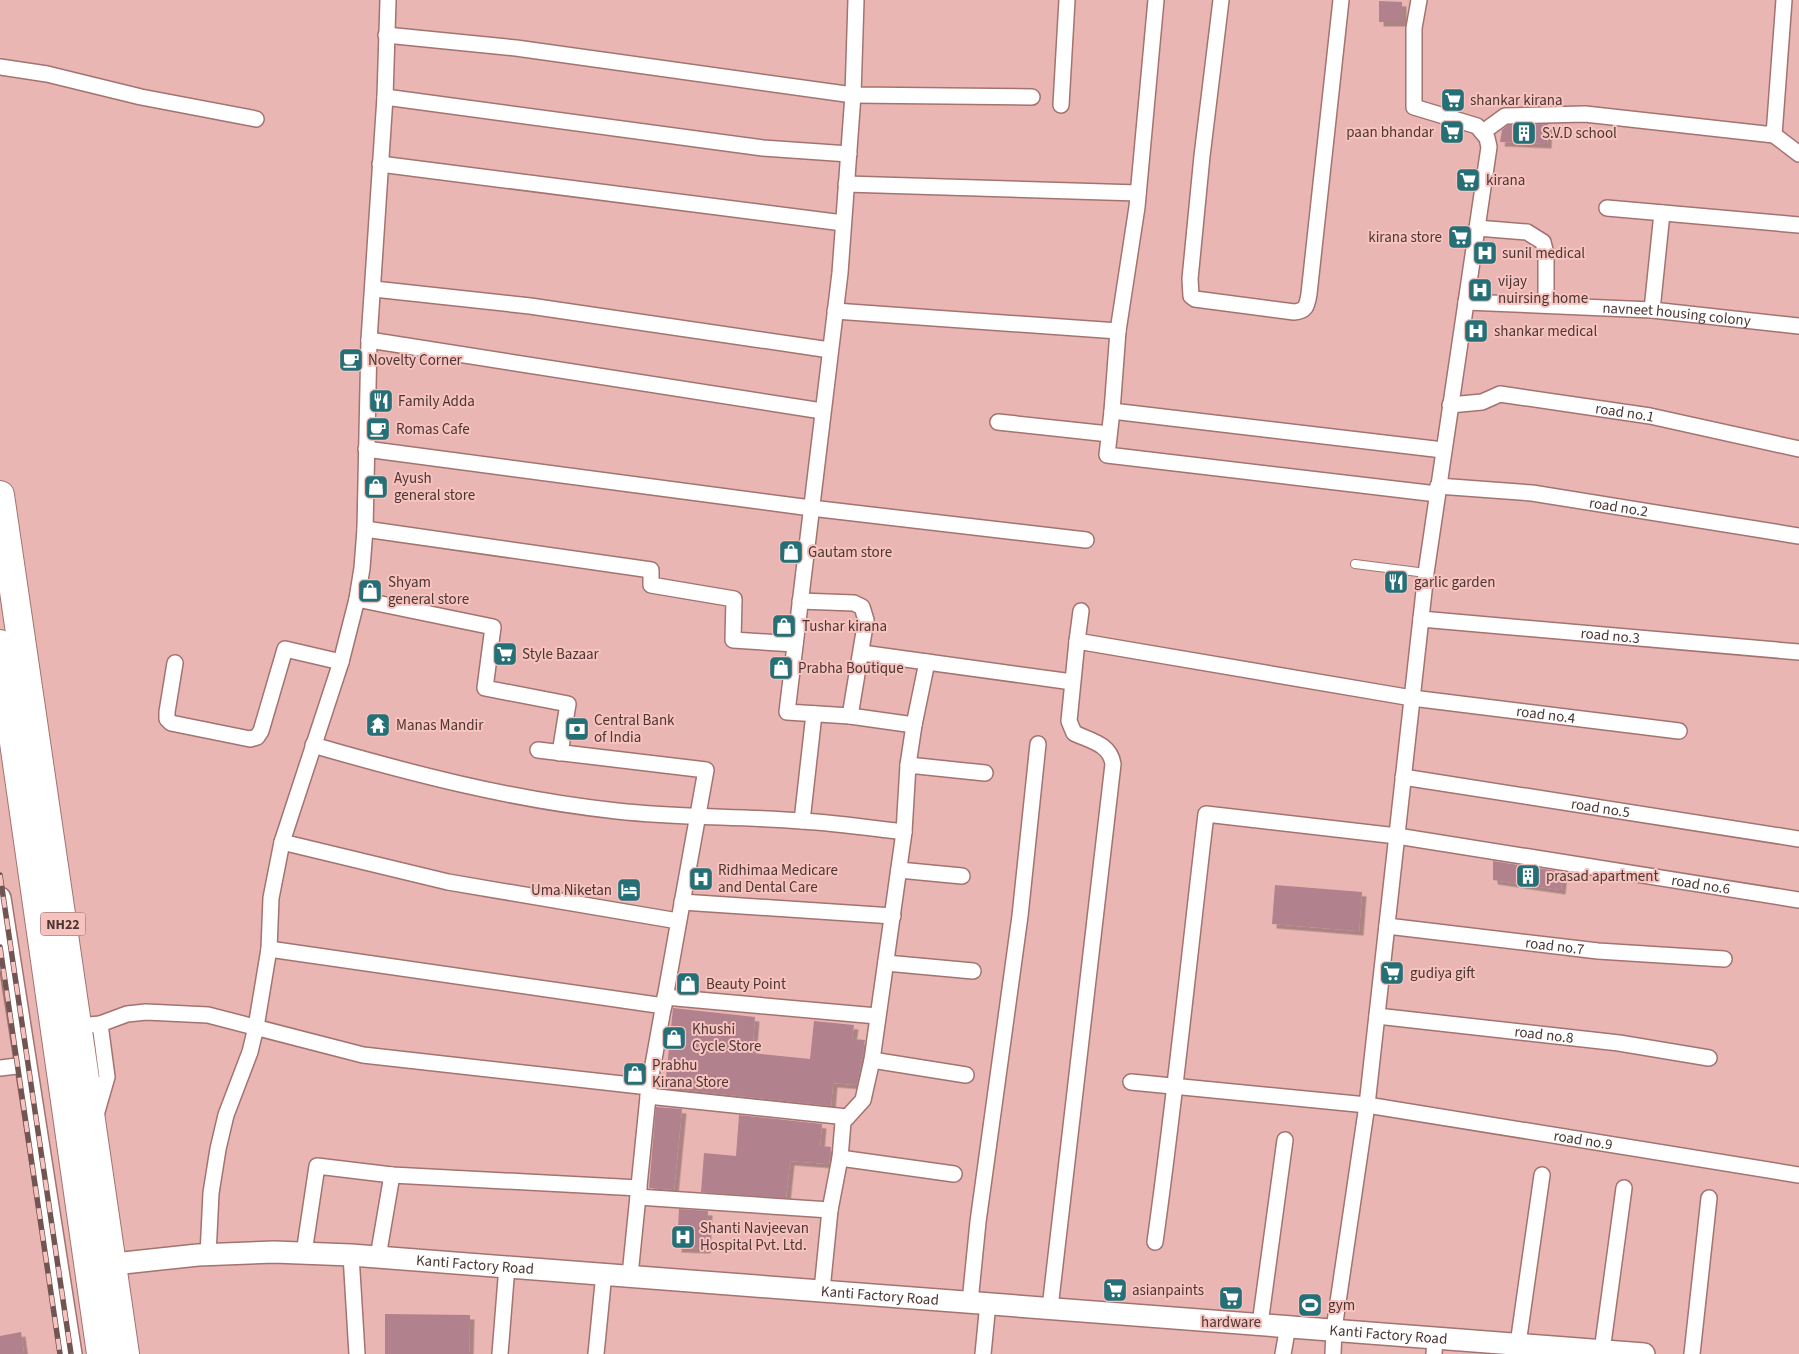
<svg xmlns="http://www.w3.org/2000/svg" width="1799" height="1354" font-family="'Source Sans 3',sans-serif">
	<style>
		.building { fill: #b1818d; filter: url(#shadow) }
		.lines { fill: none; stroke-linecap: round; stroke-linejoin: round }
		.lane-casing { stroke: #a37370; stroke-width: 10 }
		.street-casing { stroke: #a37370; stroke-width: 18 }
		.secondary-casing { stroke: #a37370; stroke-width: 24 }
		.highway-casing { stroke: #a37370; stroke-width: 30 }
		.lane { stroke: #fff; stroke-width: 8 }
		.street { stroke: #fff; stroke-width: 15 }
		.secondary { stroke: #fff; stroke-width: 21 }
		.highway { stroke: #fff; stroke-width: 28 }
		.rail-casing { stroke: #715553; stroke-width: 5.5 }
		.rail { stroke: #f7c3bf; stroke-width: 4; stroke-dasharray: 11; stroke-linecap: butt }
		.labels { text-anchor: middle; stroke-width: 4; stroke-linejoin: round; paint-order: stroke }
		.shield { fill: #f7c3bf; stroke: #7f605e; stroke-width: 1 }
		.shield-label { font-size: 14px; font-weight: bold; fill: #4b3634 }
		.poi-label { font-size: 15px; fill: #4b3634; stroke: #f7c3bf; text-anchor: start }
		.street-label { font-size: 15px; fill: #4b3634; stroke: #f7c3bf }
	</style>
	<defs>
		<filter id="shadow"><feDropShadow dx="4.5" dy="4.5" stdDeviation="0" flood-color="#0004"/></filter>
	</defs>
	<rect width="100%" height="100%" fill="#eab6b3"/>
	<!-- building -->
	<g class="building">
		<path d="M1379,1L1402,2V22H1379Z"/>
		<path d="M1548,124L1547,144L1500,142L1502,130L1508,125Z"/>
		<path d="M1493,861L1563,872L1561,890L1493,880Z"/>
		<path d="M1275,885L1362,892L1359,931L1272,924Z"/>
		<path d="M673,1008L755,1017L752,1053L810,1059L814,1021L854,1025L852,1039L865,1040L857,1085L833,1083L831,1106L665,1088Z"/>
		<path d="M656,1107L682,1109L674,1190L649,1188Z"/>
		<path d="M739,1115L822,1124L820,1146L831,1147L829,1164L790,1161L786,1198L701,1192L704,1153L736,1156Z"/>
		<path d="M679,1209L708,1211L706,1249L677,1248Z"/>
		<path d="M385,1314L470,1315L469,1354H385Z"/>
		<path d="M21,1332L24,1354H0V1336Z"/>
	</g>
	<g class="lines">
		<defs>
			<path id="lane" d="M1355,564L1426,573"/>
			<g id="street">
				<path d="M856,0L853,95L840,273L787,712L850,716L914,725L927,662L1072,682"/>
				<path d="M1221,0L1202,156L1190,279L1191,296L1195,299L1294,312C1306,311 1307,306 1309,294L1341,0"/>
				<path d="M386,35L516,48L853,95L1032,97"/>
				<path d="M0,67L47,74L141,97L256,119"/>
				<path d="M385,97L763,148L849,154"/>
				<path d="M1061,105L1067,0"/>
				<path d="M1483,132L1505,116L1585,114L1774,135L1784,0"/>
				<path d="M1774,135L1799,154"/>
				<path d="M380,164L843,223"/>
				<path d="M846,184L1138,193"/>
				<path d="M1607,208L1799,225"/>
				<path d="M1477,228L1527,232L1543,242L1546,254V305"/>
				<path d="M374,289L530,306L830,350"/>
				<path id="s1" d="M1466,302L1652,310L1799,326"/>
				<path d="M1652,310L1662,213"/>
				<path d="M835,311L1118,331L1137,207L1156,0"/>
				<path d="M1118,331L1112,411L1443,450"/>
				<path d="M369,340L822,411"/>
				<path id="s2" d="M1450,405L1482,402L1500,394L1650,416L1799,449"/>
				<path d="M1112,411L1107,455L1437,494"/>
				<path d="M998,422L1109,434"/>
				<path d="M366,449L811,508L1086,540"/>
				<path id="s3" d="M1438,486L1532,493L1799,536"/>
				<path d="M365,529L651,570V585L734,599L733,640L795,644"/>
				<path d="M357,599L493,627L485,688L568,704L560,753"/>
				<path d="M800,601L854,603L862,607L866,620L850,716"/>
				<path id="s4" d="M1081,611L1077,641L1412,698L1679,731"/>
				<path id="s5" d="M1421,619L1799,652"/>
				<path d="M862,653L927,662"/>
				<path d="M175,663L167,712V719L171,723L250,739L257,737L261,731L285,649L341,662"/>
				<path d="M313,745C413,774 513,800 617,811C678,818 740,816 802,821C836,823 870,828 904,832"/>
				<path d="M538,750L706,770L649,1087L630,1275"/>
				<path d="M908,765L914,725"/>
				<path id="s6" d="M1403,777L1799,839"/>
				<path d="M802,821L814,714"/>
				<path d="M282,842L448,882L678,921"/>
				<path d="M899,870L962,876"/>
				<path d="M682,902L893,916"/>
				<path id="s7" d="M1387,926L1598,951L1724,959"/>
				<path d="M269,949L664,1006"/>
				<path d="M886,963L973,971"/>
				<path d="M665,997L877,1016"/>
				<path id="s8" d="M1377,1016L1619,1043L1709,1058"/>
				<path d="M78,1026L100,1024L127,1014L146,1012L208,1015L363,1055L649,1087"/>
				<path d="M872,1060L966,1075"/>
				<path d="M0,1068L25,1065"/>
				<path id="s9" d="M1131,1082L1367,1105L1799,1175"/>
				<path d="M648,1096L847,1117"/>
				<path d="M96,1115L107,1077L100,1024"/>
				<path d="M840,1158L843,1122L863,1100L872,1060L904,832L908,765L985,773"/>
				<path d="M638,1197L830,1210"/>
				<path id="s10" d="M1155,1242C1175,1100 1189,957 1206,814L1397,836L1799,900"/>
				<path d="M304,1253L317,1166L392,1175L639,1188"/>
				<path d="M208,1255L211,1193L218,1149L226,1115L250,1052L256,1027L269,949L271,898L282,842L341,662L357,599L362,568L365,529L369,340L385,97L388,0"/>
				<path d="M351,1255L357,1354"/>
				<path d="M378,1257L392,1175"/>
				<path d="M822,1290L830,1210L840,1158L954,1174"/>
				<path d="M970,1302L978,1222L1020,916L1038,744"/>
				<path d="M1050,1308L1113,764C1110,744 1091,741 1074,733L1069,721L1077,641"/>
				<path d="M1260,1324L1285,1140"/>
				<path d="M1518,1344L1542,1175"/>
				<path d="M1602,1351L1624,1188"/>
				<path d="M500,1354L507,1266"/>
				<path d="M596,1354L604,1273"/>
				<path d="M983,1354L988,1303"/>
				<path d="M1283,1354L1288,1326"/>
				<path d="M1333,1354L1334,1329L1367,1105L1426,573L1489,147L1487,138L1477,126L1414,107V28L1419,0"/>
				<path d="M1434,1354L1435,1338"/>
				<path d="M1692,1354L1709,1198"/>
			</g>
			<g id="secondary">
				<path d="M0,898L71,1354"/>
				<path id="s11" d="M114,1264L198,1255L274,1252L351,1255L1644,1354"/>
			</g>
			<g id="highway">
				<path d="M0,495L125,1354"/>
				<path d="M0,644L101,1354"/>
			</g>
		</defs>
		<!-- lane casing -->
		<use href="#lane" class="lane-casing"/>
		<!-- street casing -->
		<use href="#street" class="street-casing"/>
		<!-- secondary casing -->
		<use href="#secondary" class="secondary-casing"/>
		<!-- highway casing -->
		<use href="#highway" class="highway-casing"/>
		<!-- lane -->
		<use href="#lane" class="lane"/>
		<!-- street -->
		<use href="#street" class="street"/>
		<!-- secondary -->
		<use href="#secondary" class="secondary"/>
		<!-- highway -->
		<use href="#highway" class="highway"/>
		<defs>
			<g id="rail">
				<path d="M0,875L71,1354"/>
				<path d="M0,947L60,1354"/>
			</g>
		</defs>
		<!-- rail casing -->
		<use href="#rail" class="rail-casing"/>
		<!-- rail -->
		<use href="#rail" class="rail"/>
	</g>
	<!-- icons -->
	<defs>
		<symbol id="supermarket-square" viewBox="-11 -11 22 22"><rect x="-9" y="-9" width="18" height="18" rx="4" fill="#257076" stroke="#f7c3bf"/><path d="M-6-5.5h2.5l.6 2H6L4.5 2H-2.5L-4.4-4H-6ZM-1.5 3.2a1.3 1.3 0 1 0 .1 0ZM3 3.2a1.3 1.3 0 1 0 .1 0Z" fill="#fff"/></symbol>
		<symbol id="building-square" viewBox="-11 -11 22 22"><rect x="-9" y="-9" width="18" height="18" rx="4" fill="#257076" stroke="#f7c3bf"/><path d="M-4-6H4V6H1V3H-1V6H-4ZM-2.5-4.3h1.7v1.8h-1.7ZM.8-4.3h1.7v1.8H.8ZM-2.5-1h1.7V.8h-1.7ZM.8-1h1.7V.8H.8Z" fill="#fff"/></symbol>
		<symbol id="hospital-square" viewBox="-11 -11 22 22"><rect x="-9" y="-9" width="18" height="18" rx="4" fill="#257076" stroke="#f7c3bf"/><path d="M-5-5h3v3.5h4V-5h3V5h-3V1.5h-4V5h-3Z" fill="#fff"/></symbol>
		<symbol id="cafe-square" viewBox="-11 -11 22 22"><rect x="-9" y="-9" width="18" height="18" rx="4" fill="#257076" stroke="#f7c3bf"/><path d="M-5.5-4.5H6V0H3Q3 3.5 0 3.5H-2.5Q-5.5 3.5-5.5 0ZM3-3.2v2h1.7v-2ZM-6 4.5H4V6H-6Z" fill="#fff"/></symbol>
		<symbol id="restaurant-square" viewBox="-11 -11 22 22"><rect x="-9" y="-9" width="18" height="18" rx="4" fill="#257076" stroke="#f7c3bf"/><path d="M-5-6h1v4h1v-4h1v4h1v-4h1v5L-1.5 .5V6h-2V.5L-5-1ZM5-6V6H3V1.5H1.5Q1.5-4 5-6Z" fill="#fff"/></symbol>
		<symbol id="shop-square" viewBox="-11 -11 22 22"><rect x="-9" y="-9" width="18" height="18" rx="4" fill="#257076" stroke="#f7c3bf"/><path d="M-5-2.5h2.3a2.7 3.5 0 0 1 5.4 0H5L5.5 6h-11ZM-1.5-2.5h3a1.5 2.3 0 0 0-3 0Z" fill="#fff"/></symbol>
		<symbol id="temple-square" viewBox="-11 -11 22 22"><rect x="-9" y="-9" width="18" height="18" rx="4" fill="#257076" stroke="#f7c3bf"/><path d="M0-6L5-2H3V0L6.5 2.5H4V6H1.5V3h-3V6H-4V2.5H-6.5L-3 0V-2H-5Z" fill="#fff"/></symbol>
		<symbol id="bank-square" viewBox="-11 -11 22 22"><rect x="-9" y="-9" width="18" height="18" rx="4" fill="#257076" stroke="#f7c3bf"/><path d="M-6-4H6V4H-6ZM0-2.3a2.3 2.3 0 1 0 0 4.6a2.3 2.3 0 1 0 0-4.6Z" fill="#fff"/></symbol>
		<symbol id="hotel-square" viewBox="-11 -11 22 22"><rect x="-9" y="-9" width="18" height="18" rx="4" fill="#257076" stroke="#f7c3bf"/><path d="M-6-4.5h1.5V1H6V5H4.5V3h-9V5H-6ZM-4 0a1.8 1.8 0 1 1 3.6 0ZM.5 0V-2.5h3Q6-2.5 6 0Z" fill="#fff"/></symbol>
		<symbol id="stadium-square" viewBox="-11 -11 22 22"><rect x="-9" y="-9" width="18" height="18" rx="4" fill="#257076" stroke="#f7c3bf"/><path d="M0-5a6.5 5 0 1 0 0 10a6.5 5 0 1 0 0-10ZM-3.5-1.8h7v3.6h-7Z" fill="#fff"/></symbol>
	</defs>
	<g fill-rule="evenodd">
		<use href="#supermarket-square" x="1439" y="86" width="28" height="28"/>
		<use href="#supermarket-square" x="1438" y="118" width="28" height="28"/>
		<use href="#building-square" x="1510" y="119" width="28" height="28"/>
		<use href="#supermarket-square" x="1454" y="166" width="28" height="28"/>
		<use href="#supermarket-square" x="1446" y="223" width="28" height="28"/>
		<use href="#hospital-square" x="1471" y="239" width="28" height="28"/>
		<use href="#hospital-square" x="1466" y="276" width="28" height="28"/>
		<use href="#hospital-square" x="1462" y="317" width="28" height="28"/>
		<use href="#cafe-square" x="337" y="346" width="28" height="28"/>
		<use href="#restaurant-square" x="367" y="387" width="28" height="28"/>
		<use href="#cafe-square" x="364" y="415" width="28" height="28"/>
		<use href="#shop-square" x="362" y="473" width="28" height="28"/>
		<use href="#shop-square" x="777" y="538" width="28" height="28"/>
		<use href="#restaurant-square" x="1382" y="568" width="28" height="28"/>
		<use href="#shop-square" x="356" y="577" width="28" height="28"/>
		<use href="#shop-square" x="770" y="612" width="28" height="28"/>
		<use href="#supermarket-square" x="491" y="640" width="28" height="28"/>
		<use href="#shop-square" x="767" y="654" width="28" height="28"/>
		<use href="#temple-square" x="364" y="711" width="28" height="28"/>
		<use href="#bank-square" x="563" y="715" width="28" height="28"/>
		<use href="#building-square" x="1514" y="862" width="28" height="28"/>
		<use href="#hospital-square" x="687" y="865" width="28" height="28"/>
		<use href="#hotel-square" x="615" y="876" width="28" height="28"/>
		<use href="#supermarket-square" x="1378" y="959" width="28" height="28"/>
		<use href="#shop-square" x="674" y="970" width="28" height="28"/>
		<use href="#shop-square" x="660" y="1024" width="28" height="28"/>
		<use href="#shop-square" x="621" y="1060" width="28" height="28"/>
		<use href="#hospital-square" x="669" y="1223" width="28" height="28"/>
		<use href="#supermarket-square" x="1101" y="1276" width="28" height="28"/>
		<use href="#supermarket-square" x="1217" y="1284" width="28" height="28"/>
		<use href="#stadium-square" x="1296" y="1291" width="28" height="28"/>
	</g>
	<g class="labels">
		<!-- shield labels -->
		<rect class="shield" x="40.5" y="912.5" width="45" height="23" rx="4"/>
		<g class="shield-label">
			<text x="63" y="929">NH22</text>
		</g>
		<!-- poi labels -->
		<g class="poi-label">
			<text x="1470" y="105">shankar kirana</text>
			<text x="1434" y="137" text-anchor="end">paan bhandar</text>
			<text x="1542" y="138">S.V.D school</text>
			<text x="1486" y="185">kirana</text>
			<text x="1442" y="242" text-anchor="end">kirana store</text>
			<text x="1502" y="258">sunil medical</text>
			<text x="1498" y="286">vijay<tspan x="1498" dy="17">nuirsing home</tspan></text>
			<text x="1494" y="336">shankar medical</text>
			<text x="368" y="365">Novelty Corner</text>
			<text x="398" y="406">Family Adda</text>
			<text x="396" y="434">Romas Cafe</text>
			<text x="394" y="483">Ayush<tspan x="394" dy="17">general store</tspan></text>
			<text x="808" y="557">Gautam store</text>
			<text x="388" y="587">Shyam<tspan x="388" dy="17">general store</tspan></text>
			<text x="1414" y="587">garlic garden</text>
			<text x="802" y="631">Tushar kirana</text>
			<text x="522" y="659">Style Bazaar</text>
			<text x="798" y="673">Prabha Boutique</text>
			<text x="594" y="725">Central Bank<tspan x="594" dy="17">of India</tspan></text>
			<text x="396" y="730">Manas Mandir</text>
			<text x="718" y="875">Ridhimaa Medicare<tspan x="718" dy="17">and Dental Care</tspan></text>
			<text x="1546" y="881">prasad apartment</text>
			<text x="612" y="895" text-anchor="end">Uma Niketan</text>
			<text x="1410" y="978">gudiya gift</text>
			<text x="706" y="989">Beauty Point</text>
			<text x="692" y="1034">Khushi<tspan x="692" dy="17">Cycle Store</tspan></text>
			<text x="652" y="1070">Prabhu<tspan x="652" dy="17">Kirana Store</tspan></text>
			<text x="700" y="1233">Shanti Navjeevan<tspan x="700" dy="17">Hospital Pvt. Ltd.</tspan></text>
			<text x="1132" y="1295">asianpaints</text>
			<text x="1328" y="1310">gym</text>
			<text x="1231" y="1327" text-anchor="middle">hardware</text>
		</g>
		<!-- street labels -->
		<g class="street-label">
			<text dy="5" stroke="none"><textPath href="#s1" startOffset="211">navneet housing colony</textPath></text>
			<text dy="5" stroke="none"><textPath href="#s2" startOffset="178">road no.1</textPath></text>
			<text dy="5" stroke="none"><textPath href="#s3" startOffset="182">road no.2</textPath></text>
			<text dy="5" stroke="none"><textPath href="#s5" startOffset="190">road no.3</textPath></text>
			<text dy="5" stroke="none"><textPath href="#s4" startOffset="505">road no.4</textPath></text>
			<text dy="5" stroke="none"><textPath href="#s6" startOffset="200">road no.5</textPath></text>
			<text dy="5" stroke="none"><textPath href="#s10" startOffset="931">road no.6</textPath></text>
			<text dy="5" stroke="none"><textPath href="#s7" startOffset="169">road no.7</textPath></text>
			<text dy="5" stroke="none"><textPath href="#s8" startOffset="168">road no.8</textPath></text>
			<text dy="5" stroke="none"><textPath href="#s9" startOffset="456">road no.9</textPath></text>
			<text dy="5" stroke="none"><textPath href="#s11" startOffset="362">Kanti Factory Road</textPath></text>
			<text dy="5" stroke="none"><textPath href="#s11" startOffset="768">Kanti Factory Road</textPath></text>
			<text dy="5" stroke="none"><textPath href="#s11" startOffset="1278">Kanti Factory Road</textPath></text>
		</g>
	</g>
</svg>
